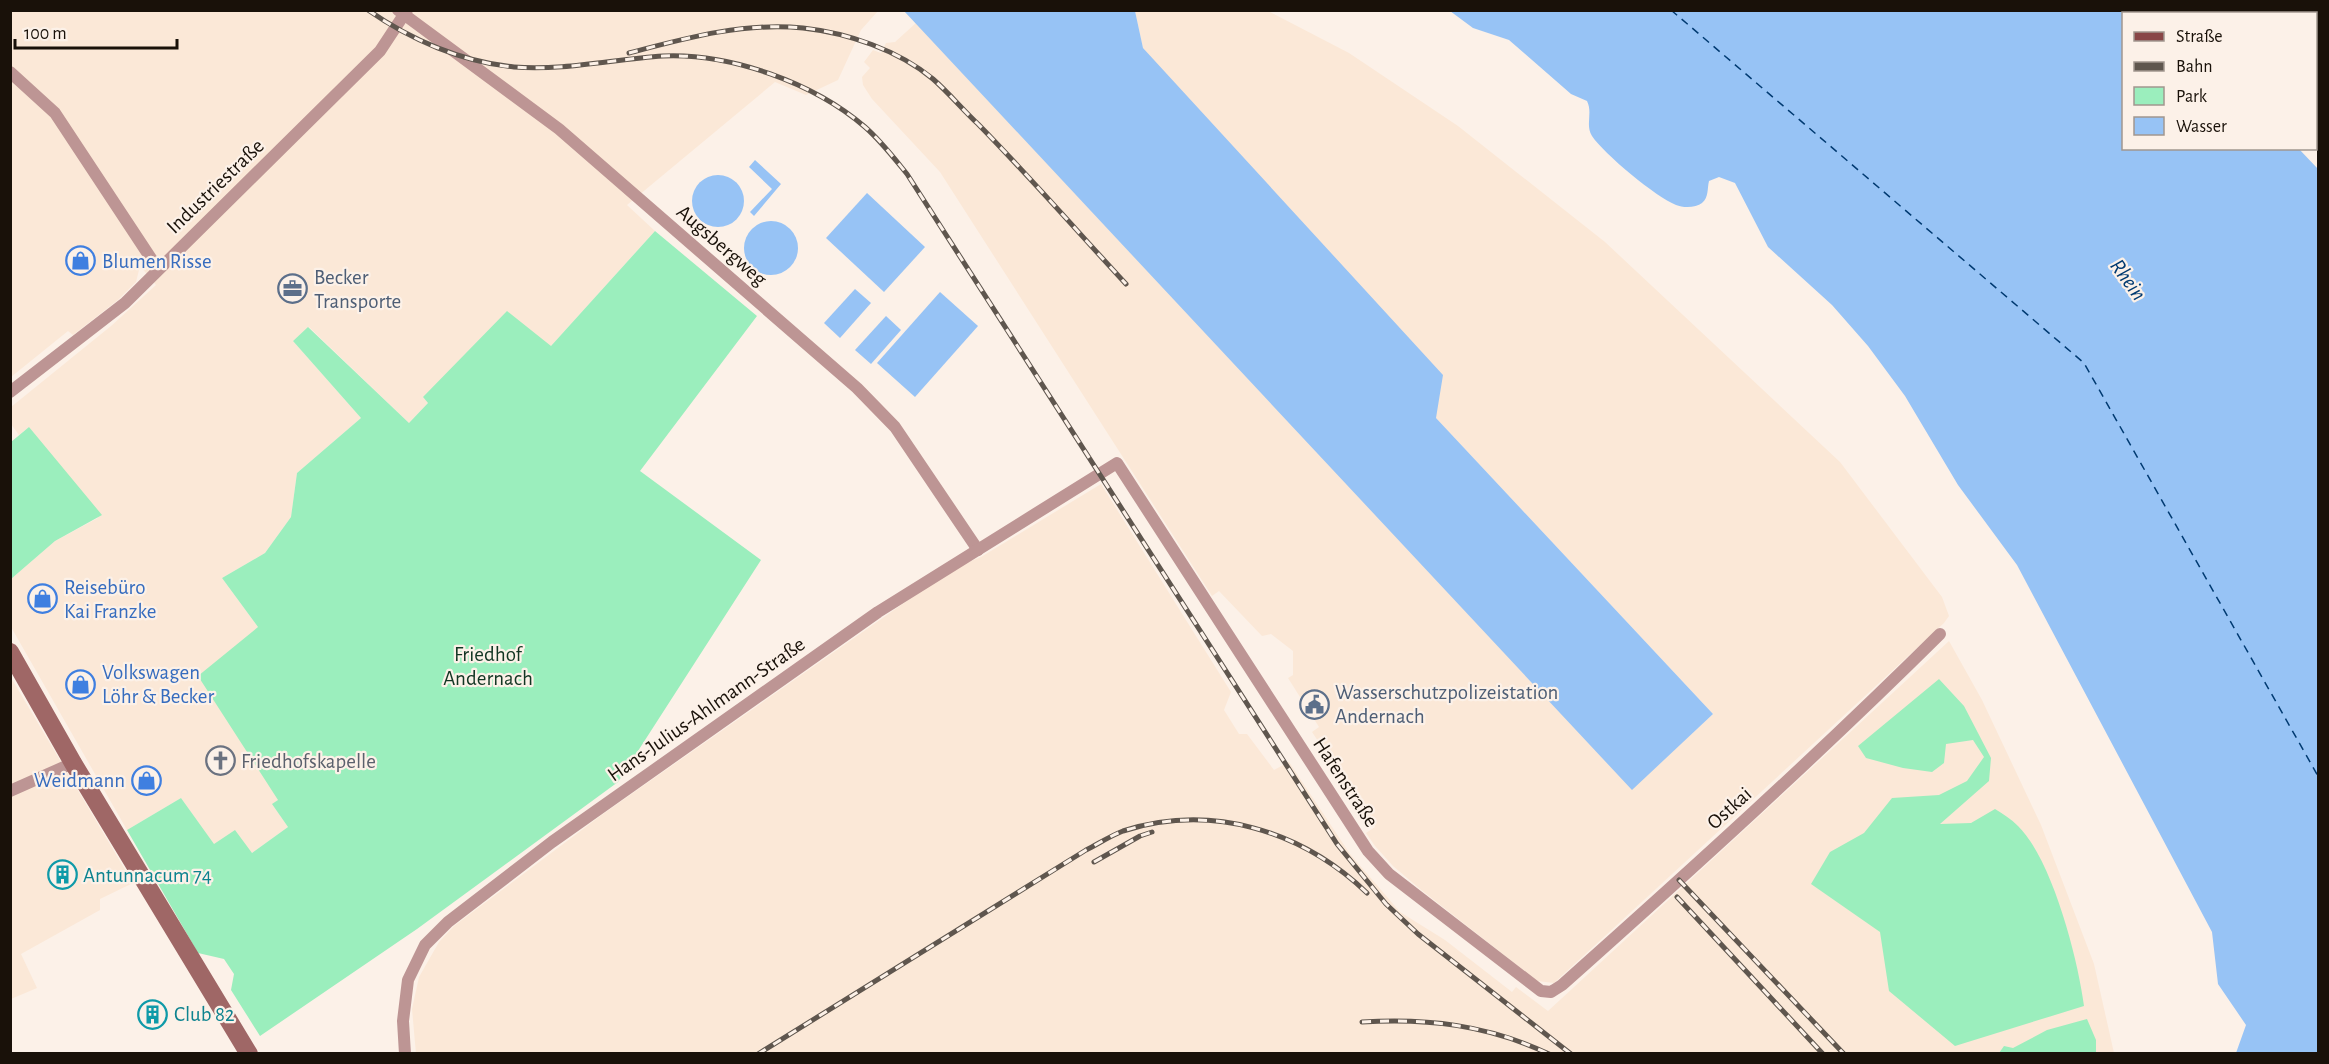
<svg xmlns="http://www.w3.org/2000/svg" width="2329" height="1064" font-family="'Alegreya Sans',sans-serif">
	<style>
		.built { fill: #fbe8d7 }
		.green { fill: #9beebd }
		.water { fill: #97c3f5 }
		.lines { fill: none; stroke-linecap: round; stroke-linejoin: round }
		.ferry { stroke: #003a71; stroke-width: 1.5; stroke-dasharray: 8 6; stroke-linecap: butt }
		.street { stroke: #bd9594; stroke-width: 12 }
		.secondary { stroke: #9f6766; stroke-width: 18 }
		.primary { stroke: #894647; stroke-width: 18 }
		.rail-casing { stroke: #5f564e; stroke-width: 5 }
		.rail { stroke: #fcf1e8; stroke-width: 3; stroke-dasharray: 9; stroke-linecap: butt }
		.labels { text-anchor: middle; stroke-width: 4.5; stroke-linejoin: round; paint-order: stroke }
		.street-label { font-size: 21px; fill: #191109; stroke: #fcf1e8 }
		.shop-label { font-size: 21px; fill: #366cbe; stroke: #fcf1e8; text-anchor: start }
		.service-label { font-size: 21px; fill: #4e5e75; stroke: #fcf1e8; text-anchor: start }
		.park-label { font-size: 21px; fill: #123623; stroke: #fcf1e8 }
		.worship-label { font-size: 21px; fill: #5b616d; stroke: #fcf1e8; text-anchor: start }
		.culture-label { font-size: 21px; fill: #0d838f; stroke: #fcf1e8; text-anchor: start }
		.water-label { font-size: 22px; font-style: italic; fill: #003a71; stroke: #fcf1e8 }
	</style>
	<rect width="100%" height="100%" fill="#fcf1e8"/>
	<!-- built -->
	<g class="built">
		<path d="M11,11H878L861,30L838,80L806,95L775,82L627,205L655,231L551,346L423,397L428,403L409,423L309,327L293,341L361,418L297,473L291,517L265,553L222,578L258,627L278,800L273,805L288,827L252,853L214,845L181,798L127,830L11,627V579L55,541L98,518L29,427L19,435L11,424V407L111,326L156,285L140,266L136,282L118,300L73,335L68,331L11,377Z"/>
		<path d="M1135,11H1268L1349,53L1458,126L1605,242L1840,462L1942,597L1949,616L1944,623L1554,983L1537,981L1420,889L1393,866L1375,846L1366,833L1375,827L1312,732L1319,727L1288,678L1293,675V651L1271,634L1262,636L1219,591L1212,596L940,172L872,99L863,85L862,77L870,68L864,62L873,50L881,53L886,43L895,42L916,23L1632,789L1713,714L1436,418L1143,48Z"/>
		<path d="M1101,484L1231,692L1224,710L1239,734H1247L1274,770L1289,762L1350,854L1400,912L1445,940L1512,992L1516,987L1548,1011L1949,641L1982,700L2041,825L2094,964L2114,1053L416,1054L412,1009L419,977L439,942L454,926L603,814L954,568L981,557Z"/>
		<path d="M10,676L133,883L100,899V910L21,954L37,988L11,999Z"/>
	</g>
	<!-- green -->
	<g class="green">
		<path d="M655,231L757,316L640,471L761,560L618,782L417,929L260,1036L231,990L234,974L224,959L198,953L127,830L181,798L214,844L235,830L252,853L288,827L272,804L278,800L198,676L258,627L222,578L265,553L291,517L297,473L361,418L293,341L308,327L409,423L428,403L423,397L507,311L551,346Z"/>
		<path d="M29,427L102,515L55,541L11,579V442Z"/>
		<path d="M1939,679L1964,706L1991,758L1989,781L1940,824L1971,823L1995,809C2003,814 2011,819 2018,826C2052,859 2078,959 2084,1006L1955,1046L1889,991L1880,932L1811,884L1830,852L1864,833L1892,798L1939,795L1967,781L1984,757L1973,740L1946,744L1944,763L1932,772L1903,768L1866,758L1858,746Z"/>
		<path d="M2087,1019L2096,1040V1053H1999L2004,1046L2013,1048L2047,1030Z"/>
	</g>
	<!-- water -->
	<g class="water">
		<path d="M904,11H1135L1143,48L1443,375L1436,418L1713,714L1632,790Z"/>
		<path d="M1450,11H2169L2172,13L2124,14V148L2299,149L2318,169V1053H2236L2246,1025L2218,984L2212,932L2017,565L1958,485L1905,396L1868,346L1832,305L1768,247L1735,183L1719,177L1709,181C1707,189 1709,197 1702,203C1696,208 1683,208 1676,205C1656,197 1604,154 1592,136C1585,125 1593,113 1587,101L1571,94L1509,40L1473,28Z"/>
		<path d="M755,160L781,184L754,216L750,212L772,189L749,167Z"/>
		<circle cx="718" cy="201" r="26"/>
		<path d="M867,193L925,247L884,292L826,238Z"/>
		<circle cx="771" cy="248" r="27"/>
		<path d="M855,289L871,303L840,338L824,323Z"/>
		<path d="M940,292L978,326L915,397L877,363Z"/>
		<path d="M886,316L901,330L871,364L855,350Z"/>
	</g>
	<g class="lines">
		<!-- ferry -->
		<path class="ferry" d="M1671,10L2084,363L2318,776"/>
		<!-- street -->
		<g class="street">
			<path d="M398,10L559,129L857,388L895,427L978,550"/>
			<path d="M10,72L55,113L158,269"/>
			<path d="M10,392L125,303L380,51L407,10"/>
			<path d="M10,791L73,763"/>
			<path d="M405,1054L403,1021L408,980L425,945L448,922L552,842L878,612L1117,463L1368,851L1389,874L1541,991L1551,992L1562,985C1691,870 1818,755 1940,634"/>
		</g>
		<!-- secondary -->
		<path class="secondary" d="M10,652L73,763L249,1054"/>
		<!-- primary -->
		<g class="primary">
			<path d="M2316,10L2318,13"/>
			<path d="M2316,52L2318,58"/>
		</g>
		<defs>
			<g id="rail">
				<path d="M368,10C411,40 462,62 514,67C564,71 614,59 663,56C731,53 814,83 865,127C881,141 894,158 907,174L1337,844L1386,904L1418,934L1571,1054"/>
				<path d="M2233,10L2236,14"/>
				<path d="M629,53C686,38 744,22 803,28C848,33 898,50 933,79C949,93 963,110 978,124C1029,176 1077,231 1126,284"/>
				<path d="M2316,101L2318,105"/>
				<path d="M2316,114L2318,118"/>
				<path d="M1094,862L1140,836L1152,832"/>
				<path d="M1679,880L1844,1054"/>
				<path d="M1677,897L1823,1054"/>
				<path d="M1362,1022C1428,1018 1488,1025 1549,1054"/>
				<path d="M758,1054L1086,850C1098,844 1110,836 1123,831C1211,803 1301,830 1367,893"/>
			</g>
		</defs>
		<!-- rail casing -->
		<use href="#rail" class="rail-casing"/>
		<!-- rail -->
		<use href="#rail" class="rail"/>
	</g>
	<!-- icons -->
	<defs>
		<symbol id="shop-ring" viewBox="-11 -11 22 22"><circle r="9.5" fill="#fcf1e8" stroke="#3f7fe0" stroke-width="1.5"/><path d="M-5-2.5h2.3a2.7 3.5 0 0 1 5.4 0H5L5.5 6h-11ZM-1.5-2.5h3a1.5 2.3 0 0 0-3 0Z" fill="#3f7fe0"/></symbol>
		<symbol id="office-ring" viewBox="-11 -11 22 22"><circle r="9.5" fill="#fcf1e8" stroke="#5c6f8a" stroke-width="1.5"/><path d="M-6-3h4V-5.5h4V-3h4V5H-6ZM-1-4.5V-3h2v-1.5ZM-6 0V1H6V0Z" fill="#5c6f8a"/></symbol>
		<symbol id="civic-ring" viewBox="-11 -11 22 22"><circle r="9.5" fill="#fcf1e8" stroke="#5c6f8a" stroke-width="1.5"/><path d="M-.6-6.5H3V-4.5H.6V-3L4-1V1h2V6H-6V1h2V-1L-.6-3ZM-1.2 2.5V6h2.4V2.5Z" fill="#5c6f8a"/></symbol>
		<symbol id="church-ring" viewBox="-11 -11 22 22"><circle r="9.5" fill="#fcf1e8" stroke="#6b7280" stroke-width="1.5"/><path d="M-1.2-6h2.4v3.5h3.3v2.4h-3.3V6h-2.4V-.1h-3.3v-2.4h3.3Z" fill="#6b7280"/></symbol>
		<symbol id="building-ring" viewBox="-11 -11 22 22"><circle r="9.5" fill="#fcf1e8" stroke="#0f9aa8" stroke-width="1.5"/><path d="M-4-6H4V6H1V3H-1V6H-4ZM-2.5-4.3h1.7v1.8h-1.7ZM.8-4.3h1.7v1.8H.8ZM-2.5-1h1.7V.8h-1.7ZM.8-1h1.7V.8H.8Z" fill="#0f9aa8"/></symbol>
	</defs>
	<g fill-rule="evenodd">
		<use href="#shop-ring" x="64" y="244" width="33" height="33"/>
		<use href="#office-ring" x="276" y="272" width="33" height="33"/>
		<use href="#shop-ring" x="26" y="582" width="33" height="33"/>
		<use href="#shop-ring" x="64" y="668" width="33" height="33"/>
		<use href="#civic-ring" x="1298" y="688" width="33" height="33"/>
		<use href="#church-ring" x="204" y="744" width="33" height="33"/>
		<use href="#shop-ring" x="130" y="764" width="33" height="33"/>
		<use href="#building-ring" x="46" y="858" width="33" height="33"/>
		<use href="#building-ring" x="136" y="998" width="33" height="33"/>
	</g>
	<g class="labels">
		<!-- street labels -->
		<g class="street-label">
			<text transform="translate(215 186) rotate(-44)" y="7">Industriestraße</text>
			<text transform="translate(722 245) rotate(41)" y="7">Augsbergweg</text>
			<text transform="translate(706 709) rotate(-35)" y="7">Hans-Julius-Ahlmann-Straße</text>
			<text transform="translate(1346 782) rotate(57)" y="7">Hafenstraße</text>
			<text transform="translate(1729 808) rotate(-42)" y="7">Ostkai</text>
		</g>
		<!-- shop labels -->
		<g class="shop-label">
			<text x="102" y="268">Blumen Risse</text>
			<text x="64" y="594">Reisebüro<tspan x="64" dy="24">Kai Franzke</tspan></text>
			<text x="102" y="679">Volkswagen<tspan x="102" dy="24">Löhr &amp; Becker</tspan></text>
			<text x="125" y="787" text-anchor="end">Weidmann</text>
		</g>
		<!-- service labels -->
		<g class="service-label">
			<text x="314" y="284">Becker<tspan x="314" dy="24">Transporte</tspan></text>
			<text x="1335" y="699">Wasserschutzpolizeistation<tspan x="1335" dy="24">Andernach</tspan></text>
		</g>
		<!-- park labels -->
		<g class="park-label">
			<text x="488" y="661">Friedhof<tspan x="488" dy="24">Andernach</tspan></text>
		</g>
		<!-- worship labels -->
		<g class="worship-label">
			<text x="241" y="768">Friedhofskapelle</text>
		</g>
		<!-- culture labels -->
		<g class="culture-label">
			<text x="83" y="882">Antunnacum 74</text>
			<text x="174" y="1021">Club 82</text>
		</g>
		<!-- water labels -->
		<g class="water-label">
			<text transform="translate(2129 279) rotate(54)" y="8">Rhein</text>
		</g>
	</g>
	<!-- border -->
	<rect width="2329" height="1064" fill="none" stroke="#191109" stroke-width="24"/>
	<!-- legend -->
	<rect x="2122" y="12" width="195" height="138" fill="#fcf1e8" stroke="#a1978f" stroke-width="1.5"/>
	<rect x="2134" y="32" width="30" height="9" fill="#894647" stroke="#a1978f" stroke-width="1.5"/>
	<text x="2176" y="42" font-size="18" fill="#191109">Straße</text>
	<rect x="2134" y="62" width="30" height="9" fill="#5f564e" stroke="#a1978f" stroke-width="1.5"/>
	<text x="2176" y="72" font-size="18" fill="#191109">Bahn</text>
	<rect x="2134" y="87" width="30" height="18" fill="#9beebd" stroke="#a1978f" stroke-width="1.5"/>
	<text x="2176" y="102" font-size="18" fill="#191109">Park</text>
	<rect x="2134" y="117" width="30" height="18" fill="#97c3f5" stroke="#a1978f" stroke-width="1.5"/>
	<text x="2176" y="132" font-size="18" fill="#191109">Wasser</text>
	<!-- scale -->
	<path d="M15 39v9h162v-9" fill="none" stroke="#191109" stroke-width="3"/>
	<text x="24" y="39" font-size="18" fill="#191109" stroke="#fcf1e8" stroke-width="4.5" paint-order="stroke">100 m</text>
</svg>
